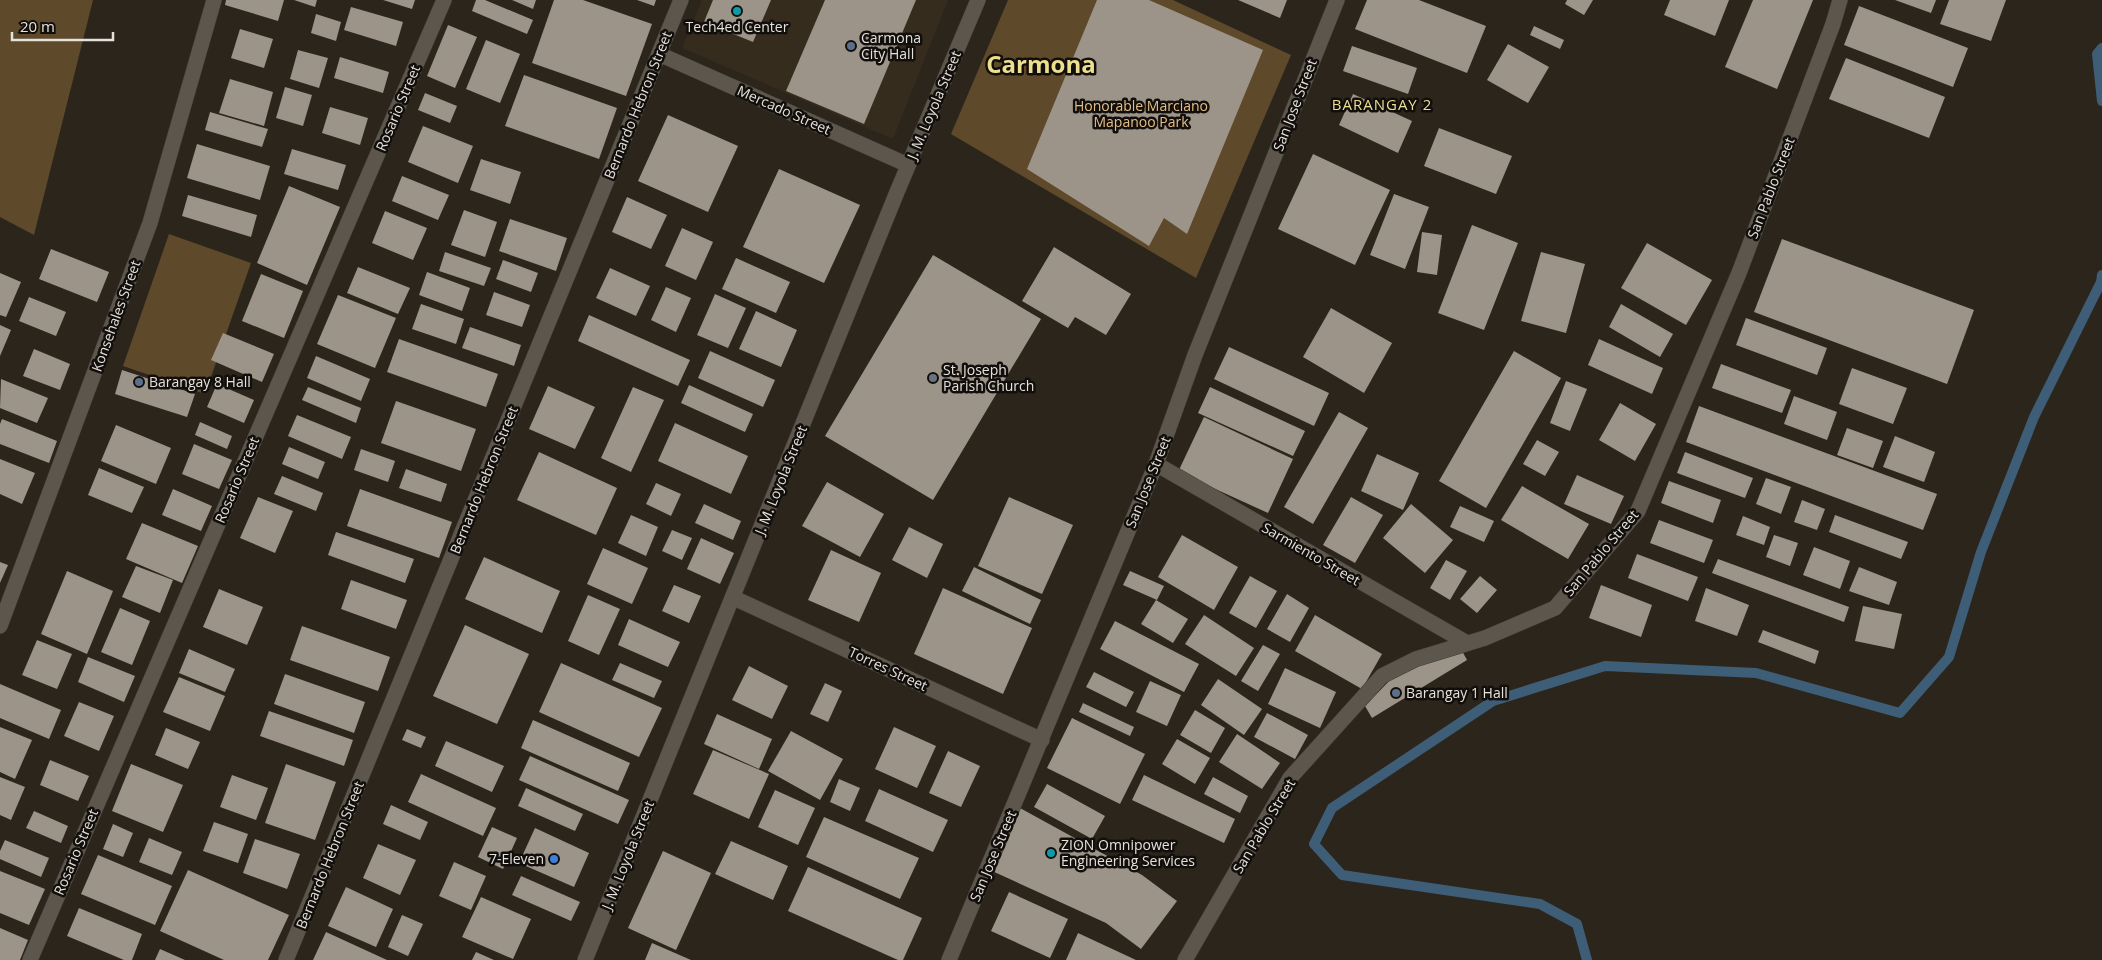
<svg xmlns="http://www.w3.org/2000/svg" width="2102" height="960" font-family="'Open Sans',sans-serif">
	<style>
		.built { fill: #362c1e }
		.green { fill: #5e492b }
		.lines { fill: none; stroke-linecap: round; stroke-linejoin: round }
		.stream { stroke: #3e5d76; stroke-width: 10 }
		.building { fill: #9c9489 }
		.minor-casing { stroke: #464139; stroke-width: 16 }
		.secondary-casing { stroke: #464139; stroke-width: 16 }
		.minor { stroke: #5d564c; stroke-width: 15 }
		.secondary { stroke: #5d564c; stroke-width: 15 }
		.culture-dot { fill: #0f9aa8; stroke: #110e0b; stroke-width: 2 }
		.service-dot { fill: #5c6f8a; stroke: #110e0b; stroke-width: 2 }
		.worship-dot { fill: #6b7280; stroke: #110e0b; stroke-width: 2 }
		.shop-dot { fill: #3f7fe0; stroke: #110e0b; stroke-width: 2 }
		.labels { text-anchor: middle; stroke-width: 5; stroke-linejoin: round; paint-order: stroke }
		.poi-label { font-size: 14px; fill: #e5e1db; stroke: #110e0b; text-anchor: start }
		.street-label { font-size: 14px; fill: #e5e1db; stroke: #110e0b }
		.park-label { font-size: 14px; fill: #e5be87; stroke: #110e0b }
		.neighbourhood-label { font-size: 15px; letter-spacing: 1px; fill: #eddf90; stroke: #110e0b }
		.town-label { font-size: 24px; font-weight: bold; fill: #eddf90; stroke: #110e0b }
	</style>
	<rect width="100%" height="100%" fill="#2b251c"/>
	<!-- built -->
	<path class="built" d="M702,0H948L893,139L682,48Z"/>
	<!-- green -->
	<g class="green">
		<path d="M0,0H93L34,235L0,217Z"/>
		<path d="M1008,0H1173L1291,55L1196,278L951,134Z"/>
		<path d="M169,234L251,263L205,394L123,366Z"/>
	</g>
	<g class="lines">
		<!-- stream -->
		<g class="stream">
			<path d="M2102,48L2097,54L2102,101"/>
			<path d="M1587,960L1577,924L1540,904L1342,875L1314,844L1332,808L1493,701L1605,666L1756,673L1900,713L1949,657L1981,552L2034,417L2101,282L2102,275"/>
		</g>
	</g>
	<!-- building -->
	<g class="building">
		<path d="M226,0H284L278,21L225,5Z"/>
		<path d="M294,0H317L315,7Z"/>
		<path d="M383,0H415L412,9Z"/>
		<path d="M476,0H485L533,20L527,34L472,11Z"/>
		<path d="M512,0H536L533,9Z"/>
		<path d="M554,0H583L652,24L626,96L532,63Z"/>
		<path d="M637,0H656L654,6Z"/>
		<path d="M713,0H771L753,42L704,22Z"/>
		<path d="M825,0H916L864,124L786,91Z"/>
		<path d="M1097,0H1149L1263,50L1187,234L1164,218L1149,246L1027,169Z"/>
		<path d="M1238,0H1287L1280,18Z"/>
		<path d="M1367,0H1419L1486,26L1467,73L1355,29Z"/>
		<path d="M1567,0H1593L1584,15L1565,4Z"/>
		<path d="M1670,0H1729L1715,36L1664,15Z"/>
		<path d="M1753,0H1813L1777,89L1725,67Z"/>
		<path d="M1895,0H1936L1931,13Z"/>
		<path d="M1949,0H2006L1991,41L1940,24Z"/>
		<path d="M1859,6L1968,48L1953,87L1844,45Z"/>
		<path d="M351,7L403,22L396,46L344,30Z"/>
		<path d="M316,14L341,22L336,41L311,33Z"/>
		<path d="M448,25L477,37L455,88L427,76Z"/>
		<path d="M1534,26L1564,40L1560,49L1530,35Z"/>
		<path d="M240,29L273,39L264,68L231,58Z"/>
		<path d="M486,40L520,54L500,103L466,89Z"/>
		<path d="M1508,44L1549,67L1528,103L1487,80Z"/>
		<path d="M1352,46L1417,68L1408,94L1343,71Z"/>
		<path d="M298,50L328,58L319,88L290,79Z"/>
		<path d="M340,57L389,72L383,93L334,78Z"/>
		<path d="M1846,58L1945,97L1929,138L1829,99Z"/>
		<path d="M524,75L617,108L599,159L505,126Z"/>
		<path d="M230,79L273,92L264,126L219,113Z"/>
		<path d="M285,87L312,95L303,126L276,118Z"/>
		<path d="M425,93L457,106L450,123L418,110Z"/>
		<path d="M1353,94L1412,121L1398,153L1339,125Z"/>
		<path d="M330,107L368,118L360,145L322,133Z"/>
		<path d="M210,112L268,129L262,147L205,130Z"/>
		<path d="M668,115L738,146L708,212L638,181Z"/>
		<path d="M423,126L473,146L458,183L408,162Z"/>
		<path d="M1439,128L1512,156L1496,194L1424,166Z"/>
		<path d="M197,144L270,166L260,200L187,178Z"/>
		<path d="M292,149L346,165L338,190L284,174Z"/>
		<path d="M1313,154L1390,190L1355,265L1278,229Z"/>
		<path d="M481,159L521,172L510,204L470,190Z"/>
		<path d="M779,169L860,205L824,283L743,247Z"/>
		<path d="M402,176L449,195L438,220L392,201Z"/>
		<path d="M289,186L340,207L307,285L257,263Z"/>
		<path d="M1394,194L1429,207L1405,269L1370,255Z"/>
		<path d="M188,195L257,215L251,237L182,216Z"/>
		<path d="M627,197L667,215L651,249L612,232Z"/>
		<path d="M464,210L497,222L485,257L451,245Z"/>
		<path d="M385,211L427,228L413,260L372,243Z"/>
		<path d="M510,219L567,238L556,271L499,251Z"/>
		<path d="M1472,225L1518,243L1484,330L1438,313Z"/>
		<path d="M682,228L713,242L696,280L665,266Z"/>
		<path d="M1422,232L1442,235L1437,275L1417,272Z"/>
		<path d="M1782,239L1974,310L1947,384L1754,312Z"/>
		<path d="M1647,243L1712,280L1686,325L1621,288Z"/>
		<path d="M1054,247L1131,294L1106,335L1075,317L1068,328L1022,301Z"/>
		<path d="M51,249L109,272L97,302L39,279Z"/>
		<path d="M445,252L491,268L484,286L439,271Z"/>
		<path d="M1541,252L1585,264L1566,333L1521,321Z"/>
		<path d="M933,255L1041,319L933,500L825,436Z"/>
		<path d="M736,258L790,282L776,313L722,289Z"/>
		<path d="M503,260L538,273L531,292L496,279Z"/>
		<path d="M358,267L410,288L398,314L347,293Z"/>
		<path d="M610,268L650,286L636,316L596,298Z"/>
		<path d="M427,272L470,288L462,311L419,295Z"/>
		<path d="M0,273L21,282L6,317L0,315Z"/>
		<path d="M261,274L303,291L284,338L242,321Z"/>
		<path d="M666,287L691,298L676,332L651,320Z"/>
		<path d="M494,292L530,305L522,327L486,315Z"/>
		<path d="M715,294L746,308L728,348L697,335Z"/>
		<path d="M338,295L396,318L375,368L317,344Z"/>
		<path d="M29,297L66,312L56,336L19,321Z"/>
		<path d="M421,304L464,319L456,344L412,329Z"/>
		<path d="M1621,304L1673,334L1660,357L1609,327Z"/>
		<path d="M1331,308L1392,343L1364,393L1303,357Z"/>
		<path d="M756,311L797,330L781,367L739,349Z"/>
		<path d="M589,315L690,360L678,386L578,341Z"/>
		<path d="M1746,318L1827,348L1817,375L1736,345Z"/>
		<path d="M0,325L11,330L0,356Z"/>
		<path d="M470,327L521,345L514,366L462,348Z"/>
		<path d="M223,333L274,354L262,382L211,360Z"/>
		<path d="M399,339L498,374L486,407L387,372Z"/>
		<path d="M1599,339L1663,368L1652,394L1588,365Z"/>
		<path d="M1229,347L1329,393L1314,426L1214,379Z"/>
		<path d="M34,349L70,364L60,390L23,376Z"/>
		<path d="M710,351L775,380L763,407L698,378Z"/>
		<path d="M1514,351L1561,378L1486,508L1439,481Z"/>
		<path d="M316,356L370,379L361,401L307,378Z"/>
		<path d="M1721,364L1791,390L1782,413L1712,388Z"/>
		<path d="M1852,368L1907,388L1893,424L1839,404Z"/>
		<path d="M122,370L195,394L187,417L115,394Z"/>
		<path d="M1,379L48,398L37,423L0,408Z"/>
		<path d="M1566,381L1587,389L1570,431L1550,423Z"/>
		<path d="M217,384L254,400L244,423L207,407Z"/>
		<path d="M689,385L753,414L745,432L681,403Z"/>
		<path d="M548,386L595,407L575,449L529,429Z"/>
		<path d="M308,387L361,408L356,423L302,400Z"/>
		<path d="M633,387L664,400L631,472L601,458Z"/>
		<path d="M1210,387L1305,431L1293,456L1198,413Z"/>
		<path d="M1794,396L1837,412L1827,440L1784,424Z"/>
		<path d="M396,401L476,429L461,471L381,443Z"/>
		<path d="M1620,403L1656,424L1635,461L1599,440Z"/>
		<path d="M1699,406L1937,494L1923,530L1686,442Z"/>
		<path d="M1339,412L1368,428L1313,524L1284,507Z"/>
		<path d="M297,415L351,437L342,459L288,436Z"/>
		<path d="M1204,417L1293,459L1268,513L1178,472Z"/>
		<path d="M2,419L57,441L49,463L0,444V424Z"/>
		<path d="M200,422L232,436L227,449L195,435Z"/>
		<path d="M675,423L748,456L731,494L658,461Z"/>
		<path d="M116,425L171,448L156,484L101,461Z"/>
		<path d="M1847,428L1883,441L1873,468L1837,455Z"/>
		<path d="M1895,436L1935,452L1924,482L1883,467Z"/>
		<path d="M1537,440L1559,452L1545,476L1523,464Z"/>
		<path d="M194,444L232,460L219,489L182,474Z"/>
		<path d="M289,447L325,462L318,479L282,464Z"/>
		<path d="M361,449L395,461L388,482L354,470Z"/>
		<path d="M539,452L617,488L596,535L517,500Z"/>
		<path d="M1685,452L1753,478L1745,498L1677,473Z"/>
		<path d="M1377,454L1419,473L1403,510L1361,491Z"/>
		<path d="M0,459L35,473L22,504L0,494Z"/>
		<path d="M99,468L144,487L132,513L88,495Z"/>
		<path d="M406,469L447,484L441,502L399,488Z"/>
		<path d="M1577,475L1624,496L1611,524L1564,504Z"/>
		<path d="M282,476L323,493L316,511L274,494Z"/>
		<path d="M1766,478L1791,487L1781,514L1756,504Z"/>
		<path d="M1669,481L1721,500L1713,523L1661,503Z"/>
		<path d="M827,482L884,514L860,557L802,526Z"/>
		<path d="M656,483L681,494L671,516L646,504Z"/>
		<path d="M1522,486L1589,524L1568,559L1501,520Z"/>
		<path d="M173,489L212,506L201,531L162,515Z"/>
		<path d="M360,489L452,522L439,558L347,526Z"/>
		<path d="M258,497L293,511L275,553L240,538Z"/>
		<path d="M1009,497L1073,525L1042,594L978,566Z"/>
		<path d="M1351,497L1383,515L1355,563L1323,545Z"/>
		<path d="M1802,500L1825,509L1817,530L1794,522Z"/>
		<path d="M704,504L741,521L733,540L695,523Z"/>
		<path d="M1411,504L1453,540L1425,573L1383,538Z"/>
		<path d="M1460,506L1494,521L1484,542L1450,527Z"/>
		<path d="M631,515L658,527L646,556L618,543Z"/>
		<path d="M1835,515L1908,542L1901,559L1829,532Z"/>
		<path d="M1743,516L1770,527L1764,545L1736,535Z"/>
		<path d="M1659,520L1713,540L1704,563L1650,543Z"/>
		<path d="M142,523L198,546L182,583L126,559Z"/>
		<path d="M909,527L943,544L927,578L892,560Z"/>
		<path d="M672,530L692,538L682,560L662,551Z"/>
		<path d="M336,532L414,559L405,583L328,555Z"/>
		<path d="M1182,535L1238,567L1214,610L1158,577Z"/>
		<path d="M1774,535L1798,543L1790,566L1766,557Z"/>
		<path d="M701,538L734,553L720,584L687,569Z"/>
		<path d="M1814,547L1850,561L1840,589L1803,575Z"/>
		<path d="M603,548L648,568L632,604L587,584Z"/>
		<path d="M831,550L881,573L859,622L808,600Z"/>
		<path d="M1637,554L1698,577L1688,601L1628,578Z"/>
		<path d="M484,557L560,591L542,633L465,599Z"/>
		<path d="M1718,559L1849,607L1844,622L1712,573Z"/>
		<path d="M1446,560L1467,571L1450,600L1430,588Z"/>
		<path d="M0,562L8,565L0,583Z"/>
		<path d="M136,566L173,580L160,613L122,597Z"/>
		<path d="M974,567L1041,600L1030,624L962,591Z"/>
		<path d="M1859,567L1897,582L1889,605L1849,591Z"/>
		<path d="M67,571L113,591L87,654L41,634Z"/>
		<path d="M1130,571L1164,586L1157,600L1123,585Z"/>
		<path d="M1250,576L1277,591L1256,628L1229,613Z"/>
		<path d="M1480,576L1497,590L1477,613L1460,599Z"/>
		<path d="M351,580L407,600L396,629L341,609Z"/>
		<path d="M674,585L701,596L689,623L662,611Z"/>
		<path d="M1601,585L1652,605L1641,637L1589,618Z"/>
		<path d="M943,588L1032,628L1003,694L914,654Z"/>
		<path d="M1706,588L1749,605L1737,636L1695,621Z"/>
		<path d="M219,589L263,607L247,645L203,627Z"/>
		<path d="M1287,594L1309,608L1290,642L1267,629Z"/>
		<path d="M588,595L620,609L599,655L568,641Z"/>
		<path d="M1156,600L1188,619L1173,643L1141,624Z"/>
		<path d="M1863,606L1902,614L1894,649L1855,641Z"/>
		<path d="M120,608L150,621L132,665L101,652Z"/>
		<path d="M1204,615L1254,648L1236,676L1185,644Z"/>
		<path d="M1315,615L1382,654L1362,689L1295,651Z"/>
		<path d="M629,619L680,642L668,667L618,645Z"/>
		<path d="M1115,621L1199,664L1184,692L1100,649Z"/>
		<path d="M465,625L529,654L497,724L433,696Z"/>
		<path d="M302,626L390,657L378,691L290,660Z"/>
		<path d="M1763,630L1819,651L1815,664L1758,642Z"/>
		<path d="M37,640L72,654L57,689L22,675Z"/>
		<path d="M1263,645L1280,654L1258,691L1241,681Z"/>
		<path d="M189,649L235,669L225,692L179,673Z"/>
		<path d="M1461,649L1467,660L1372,718L1365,706L1391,679L1422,659Z"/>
		<path d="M88,657L135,676L124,702L78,682Z"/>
		<path d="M561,663L662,708L639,757L539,712Z"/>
		<path d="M620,663L662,681L654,698L612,680Z"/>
		<path d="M749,666L788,686L772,719L732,700Z"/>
		<path d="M1285,668L1336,692L1320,728L1268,704Z"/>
		<path d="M1094,672L1134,692L1126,707L1086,687Z"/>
		<path d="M285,674L365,702L354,733L274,704Z"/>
		<path d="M179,677L225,696L210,731L163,712Z"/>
		<path d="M1218,679L1262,709L1244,735L1201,705Z"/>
		<path d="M1150,681L1181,695L1167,726L1136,712Z"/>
		<path d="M825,683L842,691L828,722L810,714Z"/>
		<path d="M0,684L61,710L49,739L0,718Z"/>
		<path d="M79,702L114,716L99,751L64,736Z"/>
		<path d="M1083,703L1134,727L1130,736L1079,712Z"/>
		<path d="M1195,710L1225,728L1211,753L1180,735Z"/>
		<path d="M269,711L353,740L344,766L260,736Z"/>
		<path d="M1267,713L1308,735L1295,759L1254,737Z"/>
		<path d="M717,714L772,739L759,769L704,744Z"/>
		<path d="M1072,718L1145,754L1120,804L1047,768Z"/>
		<path d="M533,720L630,763L618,791L521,748Z"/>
		<path d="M0,727L32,740L15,779L0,772Z"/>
		<path d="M894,727L936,746L917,788L875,769Z"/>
		<path d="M166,728L200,742L188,769L155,755Z"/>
		<path d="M407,729L426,737L421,748L402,740Z"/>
		<path d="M791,731L843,759L820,800L768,771Z"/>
		<path d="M1237,734L1280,763L1262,789L1219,762Z"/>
		<path d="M1177,739L1210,758L1195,784L1162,764Z"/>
		<path d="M446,741L504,766L492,792L435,766Z"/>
		<path d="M713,750L769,774L749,819L693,794Z"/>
		<path d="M948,751L980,766L961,807L929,793Z"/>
		<path d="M530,756L629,800L618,824L519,780Z"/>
		<path d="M50,760L89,776L78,801L40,785Z"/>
		<path d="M131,764L183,785L163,832L112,811Z"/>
		<path d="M286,764L336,782L315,840L265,823Z"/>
		<path d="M421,774L496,808L483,836L408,802Z"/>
		<path d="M232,775L268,788L256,820L220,807Z"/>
		<path d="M1144,775L1235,819L1224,843L1132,800Z"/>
		<path d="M0,777L25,787L11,820L0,815Z"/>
		<path d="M1213,777L1248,796L1240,813L1204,794Z"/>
		<path d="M839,779L860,788L850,811L830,802Z"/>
		<path d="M1047,784L1105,816L1092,839L1034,807Z"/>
		<path d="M526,788L583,814L575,831L518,806Z"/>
		<path d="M879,789L948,820L933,852L865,821Z"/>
		<path d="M775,790L815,808L798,845L758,827Z"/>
		<path d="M391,805L428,822L420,840L383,824Z"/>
		<path d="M1020,808L1142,875L1177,901L1141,949L1106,923L992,871Z"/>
		<path d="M34,811L68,826L61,843L26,828Z"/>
		<path d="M824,817L919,858L900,899L806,857Z"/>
		<path d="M214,822L248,834L238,863L203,851Z"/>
		<path d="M113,824L133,833L123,857L103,849Z"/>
		<path d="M492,827L517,838L503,869L478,857Z"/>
		<path d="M535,828L589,853L574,887L519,863Z"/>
		<path d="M149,838L182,852L172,875L139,862Z"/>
		<path d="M255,839L300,854L287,889L243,873Z"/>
		<path d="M5,840L49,858L41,877L0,859V851Z"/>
		<path d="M731,841L788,866L773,900L715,874Z"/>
		<path d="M378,844L416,860L400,895L363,878Z"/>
		<path d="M663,851L711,873L676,950L628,928Z"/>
		<path d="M98,855L172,886L155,925L81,894Z"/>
		<path d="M454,862L486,876L471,910L439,896Z"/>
		<path d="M808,867L922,918L903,960H898L788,911Z"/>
		<path d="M188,870L289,915L268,960H224L160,931Z"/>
		<path d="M0,871L45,889L29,925L0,913Z"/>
		<path d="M521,876L580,902L571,921L512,895Z"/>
		<path d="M346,887L393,909L376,947L328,926Z"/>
		<path d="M1009,892L1068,919L1050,958L991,931Z"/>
		<path d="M481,897L531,919L513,959L462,937Z"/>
		<path d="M79,908L142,934L132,960H124L67,936Z"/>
		<path d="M402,915L423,924L408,956L388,947Z"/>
		<path d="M0,928L28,940L20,960H0Z"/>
		<path d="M326,932L387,960H313Z"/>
		<path d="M1078,933L1136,960H1066Z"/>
		<path d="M652,943L691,960H645Z"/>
		<path d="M160,949L185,960H155Z"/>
		<path d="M476,952L494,960H472Z"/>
	</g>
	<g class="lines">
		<defs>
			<g id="minor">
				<path d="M659,54L908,165"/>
				<path d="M1156,464L1467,643"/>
				<path d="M734,598L1042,740"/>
				<path d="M0,626L150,223L214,0"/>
				<path d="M30,960L444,0"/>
				<path d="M286,960L681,0"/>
				<path d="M1185,960L1290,778L1382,676L1416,659L1485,638L1555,608L1638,511L1739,273L1833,24L1840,0"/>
			</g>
			<g id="secondary">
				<path d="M585,960L897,192L978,0"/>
				<path d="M949,960L1156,464L1195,355L1337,0"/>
			</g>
		</defs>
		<!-- minor casing -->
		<use href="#minor" class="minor-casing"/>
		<!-- secondary casing -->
		<use href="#secondary" class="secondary-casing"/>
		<!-- minor -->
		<use href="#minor" class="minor"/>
		<!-- secondary -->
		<use href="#secondary" class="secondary"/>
	</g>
	<!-- markers -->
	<g class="culture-dot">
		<circle cx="737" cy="11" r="5"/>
		<circle cx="1051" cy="853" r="5"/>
	</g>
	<g class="service-dot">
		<circle cx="851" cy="46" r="5"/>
		<circle cx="139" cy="382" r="5"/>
		<circle cx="1396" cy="693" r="5"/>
	</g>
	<circle class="worship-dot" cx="933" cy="378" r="5"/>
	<circle class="shop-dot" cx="554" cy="859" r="5"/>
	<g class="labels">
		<!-- poi labels -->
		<g class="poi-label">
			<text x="737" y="32" text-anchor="middle">Tech4ed Center</text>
			<text x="861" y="43">Carmona<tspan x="861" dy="16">City Hall</tspan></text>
			<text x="943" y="375">St. Joseph<tspan x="943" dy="16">Parish Church</tspan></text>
			<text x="149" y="387">Barangay 8 Hall</text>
			<text x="1406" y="698">Barangay 1 Hall</text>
			<text x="1061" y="850">ZION Omnipower<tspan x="1061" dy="16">Engineering Services</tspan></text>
			<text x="544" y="864" text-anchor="end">7-Eleven</text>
		</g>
		<!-- street labels -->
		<g class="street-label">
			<text transform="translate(638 105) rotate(-68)" y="5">Bernardo Hebron Street</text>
			<text transform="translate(934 105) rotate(-67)" y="5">J. M. Loyola Street</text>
			<text transform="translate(1295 105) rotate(-69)" y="5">San Jose Street</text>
			<text transform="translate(398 108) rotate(-67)" y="5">Rosario Street</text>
			<text transform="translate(784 110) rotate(24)" y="5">Mercado Street</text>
			<text transform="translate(1771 188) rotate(-69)" y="5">San Pablo Street</text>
			<text transform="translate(116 316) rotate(-70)" y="5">Konsehales Street</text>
			<text transform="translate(237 480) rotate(-67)" y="5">Rosario Street</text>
			<text transform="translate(484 480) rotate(-68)" y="5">Bernardo Hebron Street</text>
			<text transform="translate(781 480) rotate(-68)" y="5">J. M. Loyola Street</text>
			<text transform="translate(1148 482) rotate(-68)" y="5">San Jose Street</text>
			<text transform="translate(1601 553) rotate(-50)" y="5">San Pablo Street</text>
			<text transform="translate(1311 554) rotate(30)" y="5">Sarmiento Street</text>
			<text transform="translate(888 669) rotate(25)" y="5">Torres Street</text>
			<text transform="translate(1264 826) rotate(-59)" y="5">San Pablo Street</text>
			<text transform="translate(76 852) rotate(-67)" y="5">Rosario Street</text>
			<text transform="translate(330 855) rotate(-68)" y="5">Bernardo Hebron Street</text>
			<text transform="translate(628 855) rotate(-68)" y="5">J. M. Loyola Street</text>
			<text transform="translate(993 856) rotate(-67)" y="5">San Jose Street</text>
		</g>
		<!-- park labels -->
		<g class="park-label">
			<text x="1141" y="111">Honorable Marciano<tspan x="1141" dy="16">Mapanoo Park</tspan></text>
		</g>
		<!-- neighbourhood labels -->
		<g class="neighbourhood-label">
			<text x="1382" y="110">BARANGAY 2</text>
		</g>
		<!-- town labels -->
		<g class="town-label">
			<text x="1041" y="73">Carmona</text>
		</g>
	</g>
	<!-- scale -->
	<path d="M12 32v8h101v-8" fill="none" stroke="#e5e1db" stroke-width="2.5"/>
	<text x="20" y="32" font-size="15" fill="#e5e1db" stroke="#110e0b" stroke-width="4" paint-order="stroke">20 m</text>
</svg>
